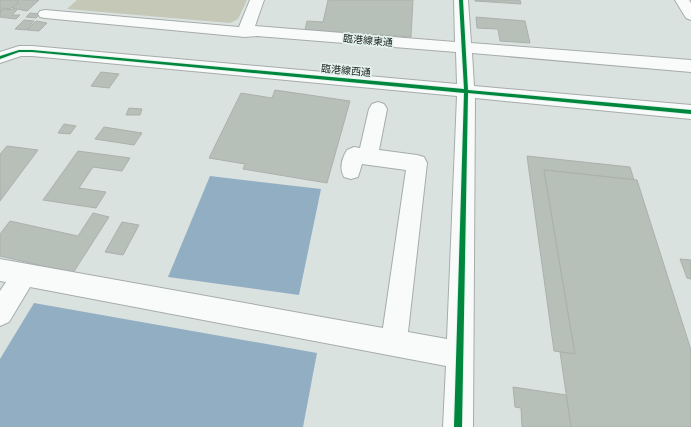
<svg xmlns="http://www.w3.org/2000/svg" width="691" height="427" font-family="Arial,'Noto Sans JP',sans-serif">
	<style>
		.green { fill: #c5c8b7 }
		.water { fill: #92aec3 }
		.building { fill: #b6c0b8; stroke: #abb0ad }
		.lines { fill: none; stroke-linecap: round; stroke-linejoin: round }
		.minor-casing { stroke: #a6acab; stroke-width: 2 }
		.minor { fill: #f9fbfa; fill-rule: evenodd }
		.cycleway-casing { stroke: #e4f3ee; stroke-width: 2 }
		.cycleway { fill: #00873e; fill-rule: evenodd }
		.labels { text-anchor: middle; stroke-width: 3.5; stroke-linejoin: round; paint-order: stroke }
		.far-street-label { font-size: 10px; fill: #1d2220; stroke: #e4f3ee }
	</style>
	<rect width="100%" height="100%" fill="#dae2e0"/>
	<!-- green -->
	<path class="green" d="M77,0H247L238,19L230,23L67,9Z"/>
	<!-- water -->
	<g class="water">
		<path d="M210,176L321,189L299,295L168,277Z"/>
		<path d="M34,303L317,353L303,427H0V359Z"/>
	</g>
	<!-- building -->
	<g class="building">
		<path d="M0,0H20L10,9L4,8L0,11Z"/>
		<path d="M22,0H39L27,11L12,8Z"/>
		<path d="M328,0H413L411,37L305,30L307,21L323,22Z"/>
		<path d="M475,0H520L521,4L475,1Z"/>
		<path d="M3,9L17,10L12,15H20L16,19L0,17V12Z"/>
		<path d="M30,13L40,14L36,18L26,17Z"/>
		<path d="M476,17L525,21L530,43L500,41L498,29L477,28Z"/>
		<path d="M24,20L34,21L26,30L15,29Z"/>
		<path d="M36,21L47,23L39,31L27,30Z"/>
		<path d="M101,72L119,74L109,88L91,86Z"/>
		<path d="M275,90L350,101L327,183L243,169L245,164L209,158L241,93L272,98Z"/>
		<path d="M129,108L142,109L140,115H126Z"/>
		<path d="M64,124L76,126L70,134L58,133Z"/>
		<path d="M104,127L142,133L134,145L95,139Z"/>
		<path d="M7,146L38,150L0,201V154Z"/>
		<path d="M78,151L130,158L122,171L93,167L79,188L106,192L96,208L43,200Z"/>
		<path d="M527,156L630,167L634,180L544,170L575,354L554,351Z"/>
		<path d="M544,170L637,180L691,350V427H571L560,352L575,354Z"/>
		<path d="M93,213L109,217L73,273L0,256V234L10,221L78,236Z"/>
		<path d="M122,222L139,225L123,255L105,252Z"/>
		<path d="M680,259L691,260V279L687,278Z"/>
		<path d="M513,387L566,395L571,427H522L521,408L515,407Z"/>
	</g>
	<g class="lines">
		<defs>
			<g id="minor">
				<path d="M250,0H264L255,26L455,42L454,0H468L471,43L691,60V72L472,53L474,86L691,105V119L475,98L473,427H443L446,366L30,287L9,322L0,326V291L6,282L0,281V259L383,328L406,170L362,164L358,177L351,179L344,177C339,168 342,158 347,150L354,147L360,148L369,109L372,104L378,102L384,104L387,109L379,150L417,155L424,157L427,163L408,332L447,339L457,96L32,56H21L0,63V52L19,46H32L457,84L456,52L257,36L245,37L45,18L40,17L38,14L40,11L45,10L239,27Z"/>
				<path d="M675,0H689L691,3V20L686,18Z"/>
			</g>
		</defs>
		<!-- minor casing -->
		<use href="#minor" class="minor-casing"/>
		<!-- minor -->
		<use href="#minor" class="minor"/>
		<defs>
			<path id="cycleway" d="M459,0H463L468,90L691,110V114L468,93L462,427H454L464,93L32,52H19L0,59V56L19,50H32L464,89Z"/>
		</defs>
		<!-- cycleway casing -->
		<use href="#cycleway" class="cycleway-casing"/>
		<!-- cycleway -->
		<use href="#cycleway" class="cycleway"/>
	</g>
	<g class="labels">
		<!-- far-street labels -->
		<g class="far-street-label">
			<text transform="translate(368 40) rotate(5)" y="4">臨港線東通</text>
			<text transform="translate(346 70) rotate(5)" y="4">臨港線西通</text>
		</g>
	</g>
</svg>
